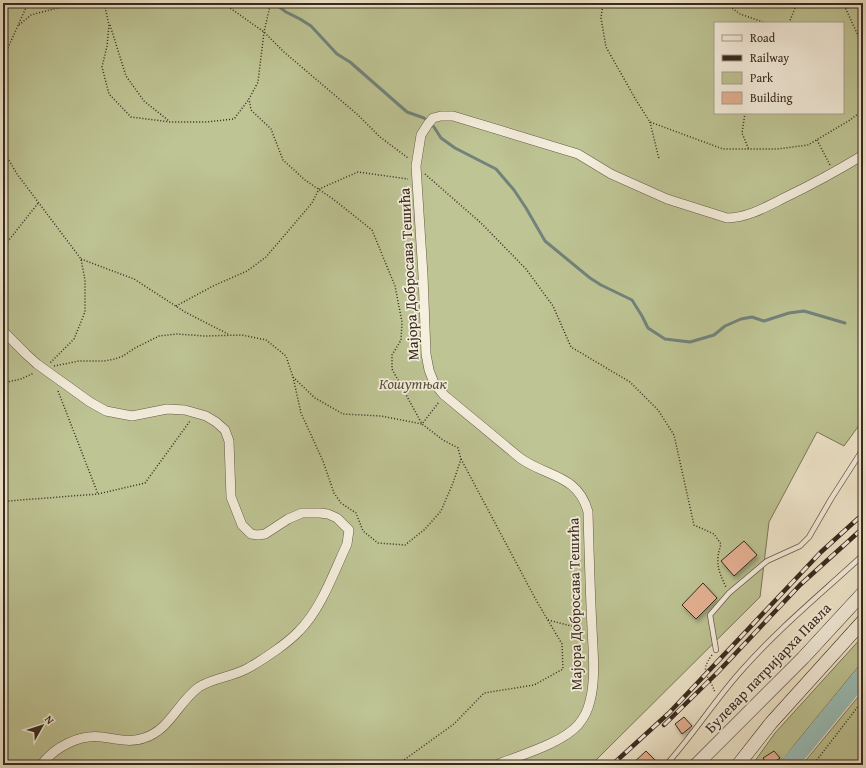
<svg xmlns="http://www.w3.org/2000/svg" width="866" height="768" font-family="'Gentium Book Plus',serif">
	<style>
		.green { fill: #bec494; stroke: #7a765a; fill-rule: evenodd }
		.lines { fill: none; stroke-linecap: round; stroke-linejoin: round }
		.stream { stroke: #72837b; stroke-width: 3 }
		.river { stroke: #9abfb9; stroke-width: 17 }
		.building { fill: #e6b194; stroke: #37291f; filter: url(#shadow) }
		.service-casing { stroke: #65584a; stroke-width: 6 }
		.minor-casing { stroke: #65584a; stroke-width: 10 }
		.secondary-casing { stroke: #37291f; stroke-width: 14 }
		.path { stroke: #37291f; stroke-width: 1.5; stroke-dasharray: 1 2; stroke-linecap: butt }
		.service { stroke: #f5efde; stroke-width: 4.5 }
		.minor { stroke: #f5efde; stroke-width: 9 }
		.secondary { stroke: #f5efde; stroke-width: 13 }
		.rail-casing { stroke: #37291f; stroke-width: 4.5 }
		.rail { stroke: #f5efde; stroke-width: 3; stroke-dasharray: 9; stroke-linecap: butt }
		.labels { text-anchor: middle; stroke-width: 3.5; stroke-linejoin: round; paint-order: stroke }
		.street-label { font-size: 15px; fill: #37291f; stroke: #f5efde }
		.park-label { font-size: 15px; font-style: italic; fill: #59503c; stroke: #f5efde }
	</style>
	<defs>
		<filter id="shadow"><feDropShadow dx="2" dy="3.5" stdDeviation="2" flood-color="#0004"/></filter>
	</defs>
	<rect width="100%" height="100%" fill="#f0e7cc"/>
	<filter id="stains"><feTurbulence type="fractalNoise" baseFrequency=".005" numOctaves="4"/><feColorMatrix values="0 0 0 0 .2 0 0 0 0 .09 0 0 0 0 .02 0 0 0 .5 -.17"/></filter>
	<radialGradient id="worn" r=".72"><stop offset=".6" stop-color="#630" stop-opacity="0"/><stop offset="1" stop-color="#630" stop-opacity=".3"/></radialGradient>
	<!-- green -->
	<g class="green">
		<path d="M3,3H863V420L844,446L817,432L769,522L760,597L591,765H3ZM715,23H843V113H715Z"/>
		<path d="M863,636V661L795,744L779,765H752L775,733Z"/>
		<path d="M863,691V765H802Z"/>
	</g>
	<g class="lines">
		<!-- stream -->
		<path class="stream" d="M274,3L286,12L300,19L311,26L337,54L350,62L407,112L424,118L434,127L441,138L455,148L496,169L514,190L526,208L545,241L590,278L601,285L632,300L642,316L648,328L665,339L690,342L714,335L725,326L741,319L752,317L764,321L789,313L804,311L845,323"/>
		<!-- river -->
		<path class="river" d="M789,765L863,675"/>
	</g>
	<!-- building -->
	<g class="building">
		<path d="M744,541L757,555L734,576L721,561Z"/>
		<path d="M703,583L717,598L696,619L682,605Z"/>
		<path d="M684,717L692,726L682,734L675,724Z"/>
		<path d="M646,751L660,765H631Z"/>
		<path d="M774,751L780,758L770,765H768L763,758Z"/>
	</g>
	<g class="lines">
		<defs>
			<g id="service">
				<path d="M716,650L710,615L729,593L767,561L800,546L809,537L831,499L863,449"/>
				<path d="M666,765C693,735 715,700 742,670C779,628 822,593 863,555"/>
			</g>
			<g id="minor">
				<path d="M3,331L26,354L37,364L90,402L106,411L132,416L167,409L185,410L206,416L216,422L225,430L229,441L231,497L242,525L251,534L258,535L265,534L288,519L302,513H320L328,514L337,518L349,530L347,544C334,572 321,609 299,631C288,643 264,659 250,667C234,677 215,677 199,687C178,702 170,730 144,738C131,743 116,739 102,737C79,734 55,747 41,765"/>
				<path d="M496,765C520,755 561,744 578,725C584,718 588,710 590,701C596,678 593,651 592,628C590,589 589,550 588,512C578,474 546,477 520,458L444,395L434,383L429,370L426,354L423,275L416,166L421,135L428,124L433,118L441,116H453L578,154L611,174L667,199L727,218C747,218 766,207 784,198C811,185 837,171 863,155"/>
			</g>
			<g id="secondary">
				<path d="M696,765L803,658L863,593"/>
				<path d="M738,765L771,723L863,621"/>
			</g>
		</defs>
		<!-- service casing -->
		<use href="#service" class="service-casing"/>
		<!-- minor casing -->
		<use href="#minor" class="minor-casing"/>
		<!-- secondary casing -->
		<use href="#secondary" class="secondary-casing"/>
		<!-- path -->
		<g class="path">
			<path d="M101,3L105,7L109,25L107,46L102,67L109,94L131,117L171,122H206L234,119L249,99"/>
			<path d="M223,3L264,32L284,52L358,115L380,137L408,158"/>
			<path d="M603,3L601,18L606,47L636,100L650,122L723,149H777L808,145L850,120L863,110"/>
			<path d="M725,3L740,14L766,23"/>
			<path d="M843,3L863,46"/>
			<path d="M789,23L797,3"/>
			<path d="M19,25L31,15L57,8L85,3"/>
			<path d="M110,25L126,76L144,101L169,121"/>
			<path d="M3,51L7,47"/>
			<path d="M3,59L28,3"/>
			<path d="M745,113L742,133L749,150"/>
			<path d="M650,122L659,159"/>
			<path d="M817,140L830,165"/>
			<path d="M3,150L17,174L81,259L85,280V312L74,339L50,363"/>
			<path d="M425,174L481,223L526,269L553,306L571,347L630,382L658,410L674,435L694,525L714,534L721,544C715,563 718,570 726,587"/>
			<path d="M3,245H5L39,202"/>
			<path d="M81,259L134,279L185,312L228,334"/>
			<path d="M176,306L213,286L247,271L266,257L312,203L319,189L358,172L408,179"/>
			<path d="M54,366L79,361H104L115,359L123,356L135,348L159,336L177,334L205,336L242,335L266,340L286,356L293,377L301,413L323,461L334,493L341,503L356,513L363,531L378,543L405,545L424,530L441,511L453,483L461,459L458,448L443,440L422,424L392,369V355L401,340L402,322L395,286L372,230L333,199L305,180L283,160L271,129L251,110L249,99L258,82L264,32L270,6L269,3"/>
			<path d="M293,377L315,398L343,414L381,416L422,424L439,402"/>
			<path d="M3,383L21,379L34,373"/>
			<path d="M58,391L98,494"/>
			<path d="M3,508L8,501L98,494L145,483L190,421"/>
			<path d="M548,620L583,629"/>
			<path d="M712,655C698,674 710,675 715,693"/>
			<path d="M397,765L454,724L484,693L534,685L563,669L562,644L536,600L461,459"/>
			<path d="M813,765L863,700"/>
		</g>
		<!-- service -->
		<use href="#service" class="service"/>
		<!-- minor -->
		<use href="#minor" class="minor"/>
		<!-- secondary -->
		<use href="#secondary" class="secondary"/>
		<defs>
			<g id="rail">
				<path d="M664,725L718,672L800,585L863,528"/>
				<path d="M612,765L669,713L821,552L863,514"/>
			</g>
		</defs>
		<!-- rail casing -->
		<use href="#rail" class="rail-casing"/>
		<!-- rail -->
		<use href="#rail" class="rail"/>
	</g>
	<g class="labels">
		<!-- street labels -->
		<g class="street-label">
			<text transform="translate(409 274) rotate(-93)" y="5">Мајора Добросава Тешића</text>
			<text transform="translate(575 604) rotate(-91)" y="5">Мајора Добросава Тешића</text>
			<text transform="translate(768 668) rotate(-46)" y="5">Булевар патријарха Павла</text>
		</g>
		<!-- park labels -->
		<g class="park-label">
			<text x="413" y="389">Кошутњак</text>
		</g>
	</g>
	<!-- margin -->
	<rect width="866" height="768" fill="none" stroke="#f0e7cc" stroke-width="16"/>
	<rect x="4" y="4" width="858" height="760" fill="none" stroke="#37291f" stroke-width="2"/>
	<rect x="8" y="8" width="850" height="752" fill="none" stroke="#37291f"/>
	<!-- legend -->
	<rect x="714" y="22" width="130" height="92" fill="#f5efde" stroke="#a9a092"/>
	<rect x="722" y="35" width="20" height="6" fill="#f5efde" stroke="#a9a092"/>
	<text x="750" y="42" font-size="12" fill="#37291f">Road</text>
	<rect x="722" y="55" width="20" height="6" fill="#37291f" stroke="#a9a092"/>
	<text x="750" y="62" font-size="12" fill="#37291f">Railway</text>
	<rect x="722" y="72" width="20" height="12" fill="#bec494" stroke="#a9a092"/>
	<text x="750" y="82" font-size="12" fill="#37291f">Park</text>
	<rect x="722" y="92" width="20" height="12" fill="#e6b194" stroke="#a9a092"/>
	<text x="750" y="102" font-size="12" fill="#37291f">Building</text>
	<!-- north arrow -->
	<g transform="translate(42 726) rotate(51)" stroke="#f5efde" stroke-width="3" paint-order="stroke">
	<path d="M0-3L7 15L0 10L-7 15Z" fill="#37291f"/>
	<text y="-6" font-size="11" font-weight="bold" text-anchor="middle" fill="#37291f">N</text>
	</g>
	<rect width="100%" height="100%" filter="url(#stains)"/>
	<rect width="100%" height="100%" fill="url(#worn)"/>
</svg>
